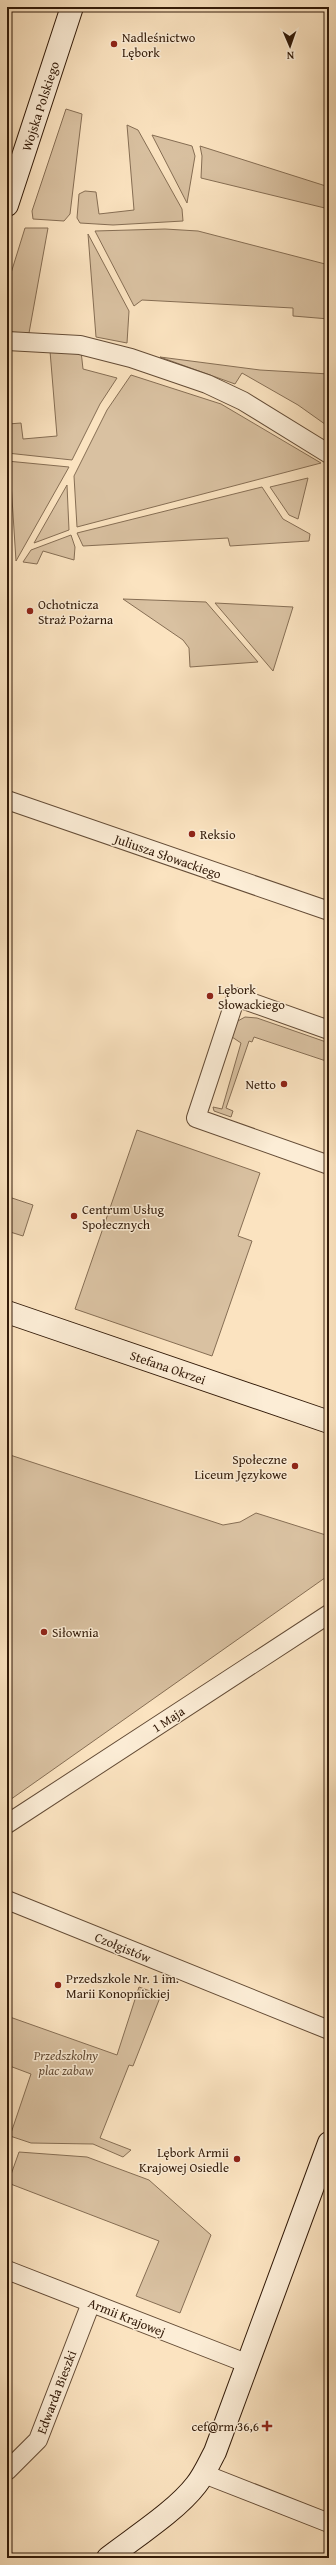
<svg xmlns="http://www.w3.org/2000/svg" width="336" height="2565" font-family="'Gentium Book Plus',serif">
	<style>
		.green { fill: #d9c1a1; stroke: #866e54 }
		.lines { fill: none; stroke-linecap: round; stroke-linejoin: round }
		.street-casing { stroke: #644c36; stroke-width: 20 }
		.secondary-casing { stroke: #321a08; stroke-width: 24 }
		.street { stroke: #fcedd6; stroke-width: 18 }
		.secondary { stroke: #fcedd6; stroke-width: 22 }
		.poi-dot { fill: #8f2418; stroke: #fcedd6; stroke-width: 1.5 }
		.labels { text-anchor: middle; stroke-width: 3; stroke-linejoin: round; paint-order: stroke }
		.poi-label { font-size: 13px; fill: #321a08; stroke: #fcedd6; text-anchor: start }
		.street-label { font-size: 13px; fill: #321a08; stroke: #fcedd6 }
		.park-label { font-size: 13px; font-style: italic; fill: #644c36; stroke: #fcedd6 }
	</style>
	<rect width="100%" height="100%" fill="#fbe3c0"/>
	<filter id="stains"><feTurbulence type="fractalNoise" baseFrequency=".005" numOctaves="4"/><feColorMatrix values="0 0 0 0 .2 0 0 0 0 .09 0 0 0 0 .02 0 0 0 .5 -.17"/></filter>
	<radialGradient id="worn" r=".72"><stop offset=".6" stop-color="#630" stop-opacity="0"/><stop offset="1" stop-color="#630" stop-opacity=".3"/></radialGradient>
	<!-- green -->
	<g class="green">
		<path d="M66,109L82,114L70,214L64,221L33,219L32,211Z"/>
		<path d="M127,125L138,130L182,209L183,221L113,225L80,223L77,218L79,194L85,191L96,192L99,214L134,210Z"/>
		<path d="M152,135L192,146L195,156L187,203Z"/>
		<path d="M200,146L329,187V209L201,178L202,156Z"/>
		<path d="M25,228H48L29,333L7,332V286Z"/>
		<path d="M165,229L198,231L329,265V319L293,316V308L142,300L134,306L95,231Z"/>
		<path d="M88,234L129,311L127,343L96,337Z"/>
		<path d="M50,351H81L83,369L117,378L100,404L72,460L7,453L8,424L21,423L23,439L57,436Z"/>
		<path d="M160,357L260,370L329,374V427L298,405L242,373L235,384Z"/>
		<path d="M131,375L221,404L321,463L77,527L74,476L107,410Z"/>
		<path d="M7,461L69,467L16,561L10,467H7Z"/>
		<path d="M308,478L298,519L289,515L270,487Z"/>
		<path d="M67,485L69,530L34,543Z"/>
		<path d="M262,487L283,519L310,534L309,541L230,546L228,538L83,546L77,533Z"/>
		<path d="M71,535L75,547L74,560L43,551L37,564L23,562L31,550Z"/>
		<path d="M123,599L206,602L258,662L190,667L189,648L183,640Z"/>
		<path d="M215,603L293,607L273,671Z"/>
		<path d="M245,1017L257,1018L329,1043V1062L254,1037L252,1042L249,1041L226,1108L233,1111L231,1117L214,1111L213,1107L222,1109L241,1043L232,1037L236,1022Z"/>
		<path d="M137,1130L260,1173L238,1236L252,1241L212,1356L75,1309Z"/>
		<path d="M9,1197L33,1205L23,1236L7,1231Z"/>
		<path d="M7,1454L223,1525L240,1522L256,1513L329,1536V1575L7,1802Z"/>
		<path d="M139,1987L161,1995L133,2066L129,2065L100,2138L131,2150L123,2157L93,2144L31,2143L10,2136L31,2074L7,2065V2016L117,2055Z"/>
		<path d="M19,2152L87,2157L149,2180L211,2235L180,2313L136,2296L159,2241L8,2183Z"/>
	</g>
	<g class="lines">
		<defs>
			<g id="street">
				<path d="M7,341L80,345L131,358L207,384L243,401L329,454"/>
				<path d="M7,800L329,911"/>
				<path d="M329,1030L236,997L196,1118L329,1165"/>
				<path d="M7,1824L329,1614"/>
				<path d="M7,1900L329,2030"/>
				<path d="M7,2270L246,2363"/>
				<path d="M7,2471L38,2440L91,2303"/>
				<path d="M204,2474L329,2523"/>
			</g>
			<g id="secondary">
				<path d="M7,205L72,7"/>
				<path d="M7,1312L329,1422"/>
				<path d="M108,2558C135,2537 176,2511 196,2485C204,2475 209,2463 215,2452L329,2143"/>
			</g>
		</defs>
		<!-- street casing -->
		<use href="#street" class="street-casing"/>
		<!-- secondary casing -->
		<use href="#secondary" class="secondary-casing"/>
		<!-- street -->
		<use href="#street" class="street"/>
		<!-- secondary -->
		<use href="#secondary" class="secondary"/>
	</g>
	<!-- markers -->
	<g class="poi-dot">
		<circle cx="114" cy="44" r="4"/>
		<circle cx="30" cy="611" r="4"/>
		<circle cx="192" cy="834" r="4"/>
		<circle cx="210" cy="996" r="4"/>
		<circle cx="284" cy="1084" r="4"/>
		<circle cx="74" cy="1216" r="4"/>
		<circle cx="295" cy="1466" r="4"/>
		<circle cx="44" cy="1632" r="4"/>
		<circle cx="58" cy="1985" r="4"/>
		<circle cx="237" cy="2159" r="4"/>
		<path d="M265 2420h4v4h4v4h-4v4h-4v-4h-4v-4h4z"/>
	</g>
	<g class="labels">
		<!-- poi labels -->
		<g class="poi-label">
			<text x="122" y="42">Nadleśnictwo<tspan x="122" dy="15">Lębork</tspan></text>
			<text x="38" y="609">Ochotnicza<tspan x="38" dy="15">Straż Pożarna</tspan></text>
			<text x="200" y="839">Reksio</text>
			<text x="218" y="994">Lębork<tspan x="218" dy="15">Słowackiego</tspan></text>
			<text x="276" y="1089" text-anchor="end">Netto</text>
			<text x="82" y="1214">Centrum Usług<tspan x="82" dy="15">Społecznych</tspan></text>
			<text x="287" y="1464" text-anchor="end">Społeczne<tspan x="287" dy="15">Liceum Językowe</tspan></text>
			<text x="52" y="1637">Siłownia</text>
			<text x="66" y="1983">Przedszkole Nr. 1 im.<tspan x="66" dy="15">Marii Konopnickiej</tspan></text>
			<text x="229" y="2157" text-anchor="end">Lębork Armii<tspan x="229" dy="15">Krajowej Osiedle</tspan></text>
			<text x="259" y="2431" text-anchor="end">cef@rm 36,6</text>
		</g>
		<!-- street labels -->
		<g class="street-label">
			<text transform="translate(40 106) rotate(-72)" y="5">Wojska Polskiego</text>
			<text transform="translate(168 856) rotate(19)" y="5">Juliusza Słowackiego</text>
			<text transform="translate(168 1367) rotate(19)" y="5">Stefana Okrzei</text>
			<text transform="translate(168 1719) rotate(-33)" y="5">1 Maja</text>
			<text transform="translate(123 1947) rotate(22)" y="5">Czołgistów</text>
			<text transform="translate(127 2317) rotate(22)" y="5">Armii Krajowej</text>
			<text transform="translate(56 2392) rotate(-69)" y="5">Edwarda Bieszki</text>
		</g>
		<!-- park labels -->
		<g class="park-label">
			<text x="66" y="2060">Przedszkolny<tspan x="66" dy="15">plac zabaw</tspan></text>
		</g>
	</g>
	<!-- margin -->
	<rect width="336" height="2565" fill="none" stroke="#fbe3c0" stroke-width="24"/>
	<rect x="8" y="8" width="320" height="2549" fill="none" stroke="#321a08" stroke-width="2"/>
	<rect x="12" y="12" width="312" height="2541" fill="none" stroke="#321a08"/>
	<!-- north arrow -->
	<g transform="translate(290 46) rotate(178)" stroke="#fcedd6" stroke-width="3" paint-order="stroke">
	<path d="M0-3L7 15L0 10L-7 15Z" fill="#321a08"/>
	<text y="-6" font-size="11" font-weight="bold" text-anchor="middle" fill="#321a08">N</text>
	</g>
	<rect width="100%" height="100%" filter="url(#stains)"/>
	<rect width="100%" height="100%" fill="url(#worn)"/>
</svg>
